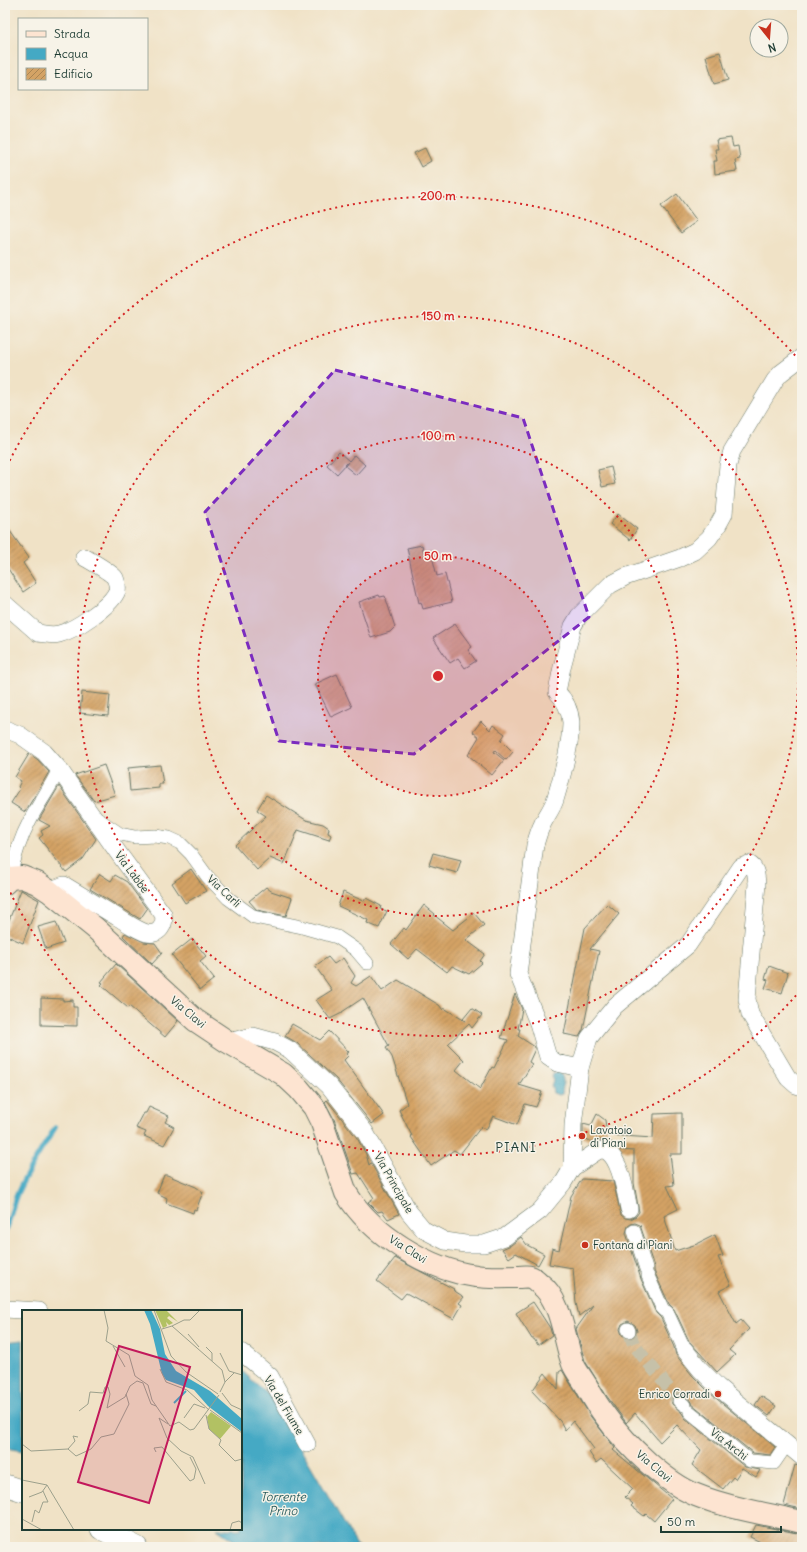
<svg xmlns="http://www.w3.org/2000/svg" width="807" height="1552" font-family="Delius,sans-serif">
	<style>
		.water { fill: #44a9c4; stroke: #32737c }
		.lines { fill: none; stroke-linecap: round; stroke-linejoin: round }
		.stream { stroke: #44a9c4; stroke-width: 5 }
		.building { fill: url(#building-hatch); fill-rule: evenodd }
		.pedestrian-tunnel { stroke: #c6c1a9; stroke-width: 13; stroke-dasharray: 13 6; stroke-linecap: butt }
		.pedestrian-casing { stroke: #687767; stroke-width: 14 }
		.minor-casing { stroke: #687767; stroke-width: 18 }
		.tertiary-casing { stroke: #687767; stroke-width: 22 }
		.secondary-casing { stroke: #687767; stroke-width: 24 }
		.pedestrian { stroke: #fff; stroke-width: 13 }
		.minor { stroke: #fff; stroke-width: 17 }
		.tertiary { stroke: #fff; stroke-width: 21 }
		.secondary { stroke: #fde4d1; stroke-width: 22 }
		.marked { fill: #7b2cbf; fill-opacity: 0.2; stroke: #7b2cbf; stroke-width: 3; stroke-dasharray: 8 5; stroke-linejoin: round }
		.ring { fill: none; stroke: #d62828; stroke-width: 2; stroke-dasharray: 2 4 }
		.poi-dot { fill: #c8321e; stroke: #f7f3e8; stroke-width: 1.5 }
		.labels { text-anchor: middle; stroke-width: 3; stroke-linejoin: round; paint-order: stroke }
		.street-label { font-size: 11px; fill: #1f3d34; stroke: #f7f3e8 }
		.poi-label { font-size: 11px; fill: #1f3d34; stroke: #f7f3e8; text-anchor: start }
		.water-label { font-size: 12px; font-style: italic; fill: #2a5d5f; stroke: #f7f3e8 }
		.quarter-label { font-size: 13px; letter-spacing: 1px; fill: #1f3d34; stroke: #f7f3e8 }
		.inset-river { fill: none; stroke: #44a9c4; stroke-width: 2 }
		.inset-road { fill: none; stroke: #9ca08c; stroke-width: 1 }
		.view { fill: #c2185b; fill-opacity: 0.15; stroke: #c2185b; stroke-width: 2 }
		.inset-edge { fill: none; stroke: #1f3d34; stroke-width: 2 }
		.centre { fill: #d62828; stroke: #f7f3e8; stroke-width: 2 }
		.ring-label { font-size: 12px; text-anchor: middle; font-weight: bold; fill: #d62828; stroke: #f7f3e8; stroke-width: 3; stroke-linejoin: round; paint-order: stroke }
	</style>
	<defs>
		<pattern id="building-hatch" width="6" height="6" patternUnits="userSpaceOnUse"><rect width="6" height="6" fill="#d4a365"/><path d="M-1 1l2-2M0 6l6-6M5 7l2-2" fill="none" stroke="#ab8654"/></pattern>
	</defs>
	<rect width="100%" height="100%" fill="#f7f3e8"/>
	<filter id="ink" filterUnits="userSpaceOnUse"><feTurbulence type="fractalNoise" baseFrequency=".025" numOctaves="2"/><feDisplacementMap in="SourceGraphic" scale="8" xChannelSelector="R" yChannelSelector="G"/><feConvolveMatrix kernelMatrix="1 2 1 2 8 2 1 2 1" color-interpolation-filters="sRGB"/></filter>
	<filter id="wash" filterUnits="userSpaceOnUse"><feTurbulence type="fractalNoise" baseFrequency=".012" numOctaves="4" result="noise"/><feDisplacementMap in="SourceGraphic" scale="16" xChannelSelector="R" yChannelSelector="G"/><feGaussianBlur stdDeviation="0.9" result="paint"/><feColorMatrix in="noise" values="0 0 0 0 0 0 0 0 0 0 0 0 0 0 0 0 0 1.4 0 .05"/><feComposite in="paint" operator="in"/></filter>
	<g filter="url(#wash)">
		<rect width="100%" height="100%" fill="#f0e2c6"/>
		<!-- water -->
		<g class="water">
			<path d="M559,1071C565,1078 563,1085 562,1094L559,1095L553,1093L552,1087L551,1086L553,1081L552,1075Z"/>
			<path d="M23,1340V1451L5,1448V1342Z"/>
			<path d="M241,1370L271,1397L358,1547H243L217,1529H241Z"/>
		</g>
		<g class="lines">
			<!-- stream -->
			<path class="stream" d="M5,1231C11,1219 12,1205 18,1192C28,1169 42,1149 55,1128"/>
		</g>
		<g id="blocks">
			<!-- building -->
			<g class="building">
				<path d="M720,52L728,80L714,84L706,56Z"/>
				<path d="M731,138L733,147L738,146L740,159L735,160L737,171L715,174L714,161H717L715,149H718L716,140Z"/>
				<path d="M425,148L431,161L421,167L414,153Z"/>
				<path d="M677,194L697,221L681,233L661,206Z"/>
				<path d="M339,452L349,461L354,455L365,465L356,475L345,466L348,462L337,474L327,465Z"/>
				<path d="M611,467L615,484L602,487L598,470Z"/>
				<path d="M618,514L637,529L630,540L610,524Z"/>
				<path d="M5,524L29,558L23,563L36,583L23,592L5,564Z"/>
				<path d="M422,545L424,553L431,552L437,576L445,574L452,602L423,609L421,602L419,603L407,548Z"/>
				<path d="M379,595L380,597L385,596L395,627L390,632L371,638L359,602Z"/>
				<path d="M455,624L472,647L468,650L476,661L465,668L458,658L450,663L433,638Z"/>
				<path d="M337,674L352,707L331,717L315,684Z"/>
				<path d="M82,692L110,695L108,716L80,713Z"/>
				<path d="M481,721L490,730L493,725L505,734L501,740L513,752L506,760L495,750L494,752L504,760L492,775L468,755L479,737L473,732Z"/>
				<path d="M29,754L37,759L49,772L25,812L11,803L20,789L18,787L21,781L15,777Z"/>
				<path d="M104,765L115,795L94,801L75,775Z"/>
				<path d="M160,765L163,784H159V788L130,791L128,768Z"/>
				<path d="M59,786L96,839L83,859L66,872L39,838L43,835L41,831L50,826L39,820Z"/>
				<path d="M266,795L306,820L323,824L329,828L328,833L331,835L329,840L298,830L284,864L270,858L257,870L235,845L266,816L257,810Z"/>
				<path d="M433,853L461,860L457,873L429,865Z"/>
				<path d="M191,869L206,891L185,903L172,883Z"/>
				<path d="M100,874L111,881L115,875L127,882L147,909L140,919L90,889Z"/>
				<path d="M266,887L271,891L292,898L286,916L257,910L249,901Z"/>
				<path d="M21,890L39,900L23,943L5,935V930Z"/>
				<path d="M343,892L364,901L366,898L381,906L380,909L387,911L379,928L367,923L368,920L338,906Z"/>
				<path d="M607,904L619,914L590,949L599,951L583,1030L579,1037L564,1034L585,928Z"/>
				<path d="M424,905L435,914L434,915L453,930L474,913L484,925L466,940L485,954L480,961L482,963L469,974L452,966L447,972L417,949L408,959L391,944L404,928L406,930Z"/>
				<path d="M56,922L64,943L46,949L38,927Z"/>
				<path d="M125,933L144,942L155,943L162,953L152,964L123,936Z"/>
				<path d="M192,939L206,956L200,961L214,979L200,990L172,955Z"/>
				<path d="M328,957L334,964L343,958L355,976L351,983L356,986L371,976L382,991L398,980L439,1005L443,1010L444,1008L465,1021L463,1019L472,1008L482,1015L472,1028L469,1024L448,1044L464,1060L456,1070L480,1089L492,1067L494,1068L508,1040L501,1038L515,994L522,1009L518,1029H520L518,1036L535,1047V1049L529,1062L532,1064L519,1085L542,1092L536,1107L525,1104L517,1125L493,1116L486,1130L481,1127L460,1154L454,1150L431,1166L411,1137L412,1136L399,1110L407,1104L392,1057L386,1048L389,1046L363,998L342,1012V1013L330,1019L316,1000L332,990L315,966Z"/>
				<path d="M116,964L178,1021L165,1037L129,1006L128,1008L101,985L103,983L101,982Z"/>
				<path d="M769,966L788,973L782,993L765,988L768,980L765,979Z"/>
				<path d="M41,998L63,999V1001L73,1000V1007H77V1026L41,1025Z"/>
				<path d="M292,1024L320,1040L329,1031L349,1052L346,1054L348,1056L344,1060L384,1115L372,1124L336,1079L297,1043L285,1036Z"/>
				<path d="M327,1100L357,1138L366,1154L369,1165L371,1163L399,1214L388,1219L382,1211L378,1212L368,1202L374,1198L358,1173L353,1174L334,1119L325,1102Z"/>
				<path d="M149,1107L169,1116L165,1122L174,1127L164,1145L144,1136L146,1132L136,1128L144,1113H146Z"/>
				<path d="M682,1113V1154H670L674,1185L667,1186L678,1209L664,1216L675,1251L697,1244L715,1235L723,1256L718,1257L731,1285L719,1291L736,1324L741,1320L749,1329L729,1350L735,1355L717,1372L689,1341L674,1309L669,1304L654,1271V1267L640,1225L635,1223L631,1224L628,1226L626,1233L641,1279L656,1313L661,1318L674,1347L676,1355L692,1375L711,1394L775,1447L770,1455L753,1453L692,1404L689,1399L684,1395L680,1393L673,1396L671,1400L672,1404L682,1413L685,1418L745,1467L760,1470L756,1477L742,1468L735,1479L733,1477L723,1489L692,1465L701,1450L677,1425L660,1442L635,1413L626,1423L625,1421L606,1395L585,1361L582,1351L576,1329L593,1305L579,1316L576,1303L573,1268L549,1264L552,1248L559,1250L571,1196L582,1179L613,1181L621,1215L625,1218L631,1219L636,1216L639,1212L634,1183V1151L620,1150L613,1143L608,1141L599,1140L593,1142L583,1138V1124L591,1126L597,1114L605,1120L607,1135L653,1138L654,1114ZM628,1321L635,1325L637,1331L635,1336L629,1339L622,1335L620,1329L622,1324Z"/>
				<path d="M164,1175H167L196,1187L203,1192L196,1210L194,1209L193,1213L166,1203L167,1198L157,1193Z"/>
				<path d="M521,1237L527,1245L544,1254L538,1265L516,1253L509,1258L502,1249L511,1245Z"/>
				<path d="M395,1258L454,1289L453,1290L464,1297L459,1303L462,1305L454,1319L406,1293L401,1299L377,1281Z"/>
				<path d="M533,1302L550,1328L552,1335L538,1345L534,1339H532L516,1313Z"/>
				<path d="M562,1370L591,1417L615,1448L613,1450L672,1499L654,1521L646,1514L644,1516L631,1506L633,1504L625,1497L633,1489L601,1459L596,1463L589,1452L594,1449L573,1421L565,1430L560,1421L532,1391L545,1373L558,1389L559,1372Z"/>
				<path d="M761,1396L776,1406L769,1416L755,1405Z"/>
				<path d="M795,1465L802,1467V1509L784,1505Z"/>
				<path d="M756,1525L802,1534V1547H771L750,1537Z"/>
			</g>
		</g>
	</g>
	<g filter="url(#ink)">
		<use href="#blocks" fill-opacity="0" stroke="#687767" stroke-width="1"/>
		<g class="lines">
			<!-- pedestrian-tunnel -->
			<path class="pedestrian-tunnel" d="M629,1331L634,1345L679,1401"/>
			<defs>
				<g id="pedestrian">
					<path d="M99,820L120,834L135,837L155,836L169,838L180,843L191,854L207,876L228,898L254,917L302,927L337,937L356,950L367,963"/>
					<path d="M10,878C14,858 20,839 30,820C39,803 51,787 59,769"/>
					<path d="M634,1231L646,1269"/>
					<path d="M648,1276L663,1310L667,1312L684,1349"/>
					<path d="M628,1329L629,1331"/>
					<path d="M679,1401L684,1405"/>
					<path d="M690,1412L750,1461L774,1463L787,1444"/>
				</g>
				<g id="minor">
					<path d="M5,604L38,633C45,634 52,636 59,634C75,630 109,607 116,593C119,589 117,583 115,578C111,572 92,562 84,557"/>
					<path d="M5,729L20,735L44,752L59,769L119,854L163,914C166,924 159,936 147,933C137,930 126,922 117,917C99,906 82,896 64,885L49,891"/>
					<path d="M228,1042L253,1036L275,1042L290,1050L329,1086L365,1132L409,1212L424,1230L445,1241L465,1244H484L505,1237L540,1211L563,1183L572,1168L599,1150C601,1150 606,1150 608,1152C621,1161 626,1195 629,1209"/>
					<path d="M580,1068L557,1063L548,1057L538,1023L518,974L535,845C537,838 539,831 542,825C546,816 552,809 555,800C561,780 571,743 571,722C570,711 565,700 557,692L562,667L573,626L579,616L610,585L625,577L680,558L695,551L709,538L718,525L724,514L728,465L732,451L775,380L781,373L802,357"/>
					<path d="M572,1168L573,1125L580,1068L589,1038L615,1006L688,945L741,867L749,864C757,869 756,876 757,884L747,999L750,1014L788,1078L796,1085L802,1087"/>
					<path d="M5,1309L39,1311"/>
					<path d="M684,1349L700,1369L718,1387L802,1457"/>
					<path d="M241,1352L270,1376L307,1444"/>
				</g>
				<g id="tertiary">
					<path d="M5,1485L23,1491"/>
					<path d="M101,1529L137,1547"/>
				</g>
				<path id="secondary" d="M5,883L10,878L22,877L37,883L49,891L95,928L195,1020L228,1042L283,1074L299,1089L314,1107L322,1123L346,1193C371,1234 428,1270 476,1276C489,1278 504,1277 518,1277C522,1277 527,1276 530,1277C534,1278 538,1282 540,1284C562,1300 564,1341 573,1364C576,1371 582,1378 586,1385C592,1396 599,1408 607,1418C626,1445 666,1483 696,1495C728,1508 768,1514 802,1522"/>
			</defs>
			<!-- pedestrian casing -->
			<use href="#pedestrian" class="pedestrian-casing"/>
			<!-- minor casing -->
			<use href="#minor" class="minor-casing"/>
			<!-- tertiary casing -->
			<use href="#tertiary" class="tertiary-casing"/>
			<!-- secondary casing -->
			<use href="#secondary" class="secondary-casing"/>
			<!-- pedestrian -->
			<use href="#pedestrian" class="pedestrian"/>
			<!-- minor -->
			<use href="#minor" class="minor"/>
			<!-- tertiary -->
			<use href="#tertiary" class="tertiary"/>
			<!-- secondary -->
			<use href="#secondary" class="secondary"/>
		</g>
	</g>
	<!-- marked area -->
	<path class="marked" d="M335,370L523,418L589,617L414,754L279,741L205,512Z"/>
	<!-- distance rings -->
	<circle cx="438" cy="676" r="120" fill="#d62828" fill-opacity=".12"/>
	<g class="ring">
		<circle cx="438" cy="676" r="120"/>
		<circle cx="438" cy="676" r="240"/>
		<circle cx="438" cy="676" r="360"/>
		<path d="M800 991A480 480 0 0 1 7 886M7 466A480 480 0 0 1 800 361"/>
	</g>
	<!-- markers -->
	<g class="poi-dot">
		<circle cx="582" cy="1136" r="4"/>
		<circle cx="585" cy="1245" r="4"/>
		<circle cx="718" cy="1394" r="4"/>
	</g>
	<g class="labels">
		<!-- street labels -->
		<g class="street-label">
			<text transform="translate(132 872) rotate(53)" y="4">Via Labbe</text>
			<text transform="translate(224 891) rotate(43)" y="4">Via Carli</text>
			<text transform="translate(188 1012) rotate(40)" y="4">Via Clavi</text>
			<text transform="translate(394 1183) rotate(60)" y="4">Via Principale</text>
			<text transform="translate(408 1249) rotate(32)" y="4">Via Clavi</text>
			<text transform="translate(284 1405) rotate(59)" y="4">Via del Fiume</text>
			<text transform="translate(729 1444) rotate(38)" y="4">Via Archi</text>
			<text transform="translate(654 1466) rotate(40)" y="4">Via Clavi</text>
		</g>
		<!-- poi labels -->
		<g class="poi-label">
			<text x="590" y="1134">Lavatoio<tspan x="590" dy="13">di Piani</tspan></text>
			<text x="593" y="1249">Fontana di Piani</text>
			<text x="710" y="1398" text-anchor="end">Enrico Corradi</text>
		</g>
		<!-- water labels -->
		<g class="water-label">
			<text x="283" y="1501">Torrente<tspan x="283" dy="14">Prino</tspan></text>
		</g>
		<!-- quarter labels -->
		<g class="quarter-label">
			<text x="516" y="1152">PIANI</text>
		</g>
	</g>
	<!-- overview -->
	<g transform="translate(22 1310)">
		<rect width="220" height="220" fill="#f0e2c6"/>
		<path d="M189,102L209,116L198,129L187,119L185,107Z" fill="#b2c163"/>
		<path d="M133,0H144L156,12L147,6L145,8L151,13L147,15L144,12L145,16L141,18Z" fill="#b2c163"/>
		<path d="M122,0H129L132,6L138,19L143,44L154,61L188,81L220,109V122L186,96L172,80L144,70L140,64L128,14Z" fill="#44a9c4"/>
		<path class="inset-river" d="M152,93L164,81"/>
		<path class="inset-road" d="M82,0L86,18L84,31L107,45L113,66L126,75L130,90L148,116L157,112L168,120L172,119L197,85M132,0L149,46L164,62L196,84M150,16L162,10H168L178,0M140,19L150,16L200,60L203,72L198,82M166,24L177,37M91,36L103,57M184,37L190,43V51M198,43L207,61L220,65M138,59L144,72L165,80L187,100M203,72L212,63M108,76L115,71L121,73L129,94L134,96M200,83L209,95L220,100M188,100L220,123M57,101L66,94L68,82L81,83L83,77H86L88,84L85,98L103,87L108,76M184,105L187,119L199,130L197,135L213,151L220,149M162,108L172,94L183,98M146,114L137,108L145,128L159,141L171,147L183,174M56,127L51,126L53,131L46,139L54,146L69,139L79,127L92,124L107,94L104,84M0,134L9,141L46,139M134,142L132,138L140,137L168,171L172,169L174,159L168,147M0,170L25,175L52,220M7,187L20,182L25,175M0,209L20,220M10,212L13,200L17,203L21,192H26L21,181M208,220L210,213L217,211L220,213"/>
		<path class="view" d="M97,36L168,57L127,193L56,172Z"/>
		<rect width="220" height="220" class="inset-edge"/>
	</g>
	<circle cx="438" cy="676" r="6" class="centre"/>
	<g class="ring-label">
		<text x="438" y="200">200 m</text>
		<text x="438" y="320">150 m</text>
		<text x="438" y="440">100 m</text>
		<text x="438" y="560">50 m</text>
	</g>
	<!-- margin -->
	<rect width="807" height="1552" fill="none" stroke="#f7f3e8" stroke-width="20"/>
	<!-- legend -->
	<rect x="18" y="18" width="130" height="72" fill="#f7f3e8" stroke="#a1aaa0"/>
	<rect x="26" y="31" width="20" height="6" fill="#fde4d1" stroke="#a1aaa0"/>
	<text x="54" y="38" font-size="12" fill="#1f3d34">Strada</text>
	<rect x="26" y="48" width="20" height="12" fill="#44a9c4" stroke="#a1aaa0"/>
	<text x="54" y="58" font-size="12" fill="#1f3d34">Acqua</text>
	<rect x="26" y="68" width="20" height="12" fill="url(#building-hatch)" stroke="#a1aaa0"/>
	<text x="54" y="78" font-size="12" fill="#1f3d34">Edificio</text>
	<!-- north arrow -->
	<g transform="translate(769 38) rotate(163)"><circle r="19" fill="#f7f3e8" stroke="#a1aaa0"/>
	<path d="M0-3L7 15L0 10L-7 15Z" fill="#c8321e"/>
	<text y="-6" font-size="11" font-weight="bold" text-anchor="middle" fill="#1f3d34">N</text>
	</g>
	<!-- scale -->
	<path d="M661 1526v6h120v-6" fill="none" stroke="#1f3d34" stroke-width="2"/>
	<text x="667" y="1526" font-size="12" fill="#1f3d34" stroke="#f7f3e8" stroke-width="3" paint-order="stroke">50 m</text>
</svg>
